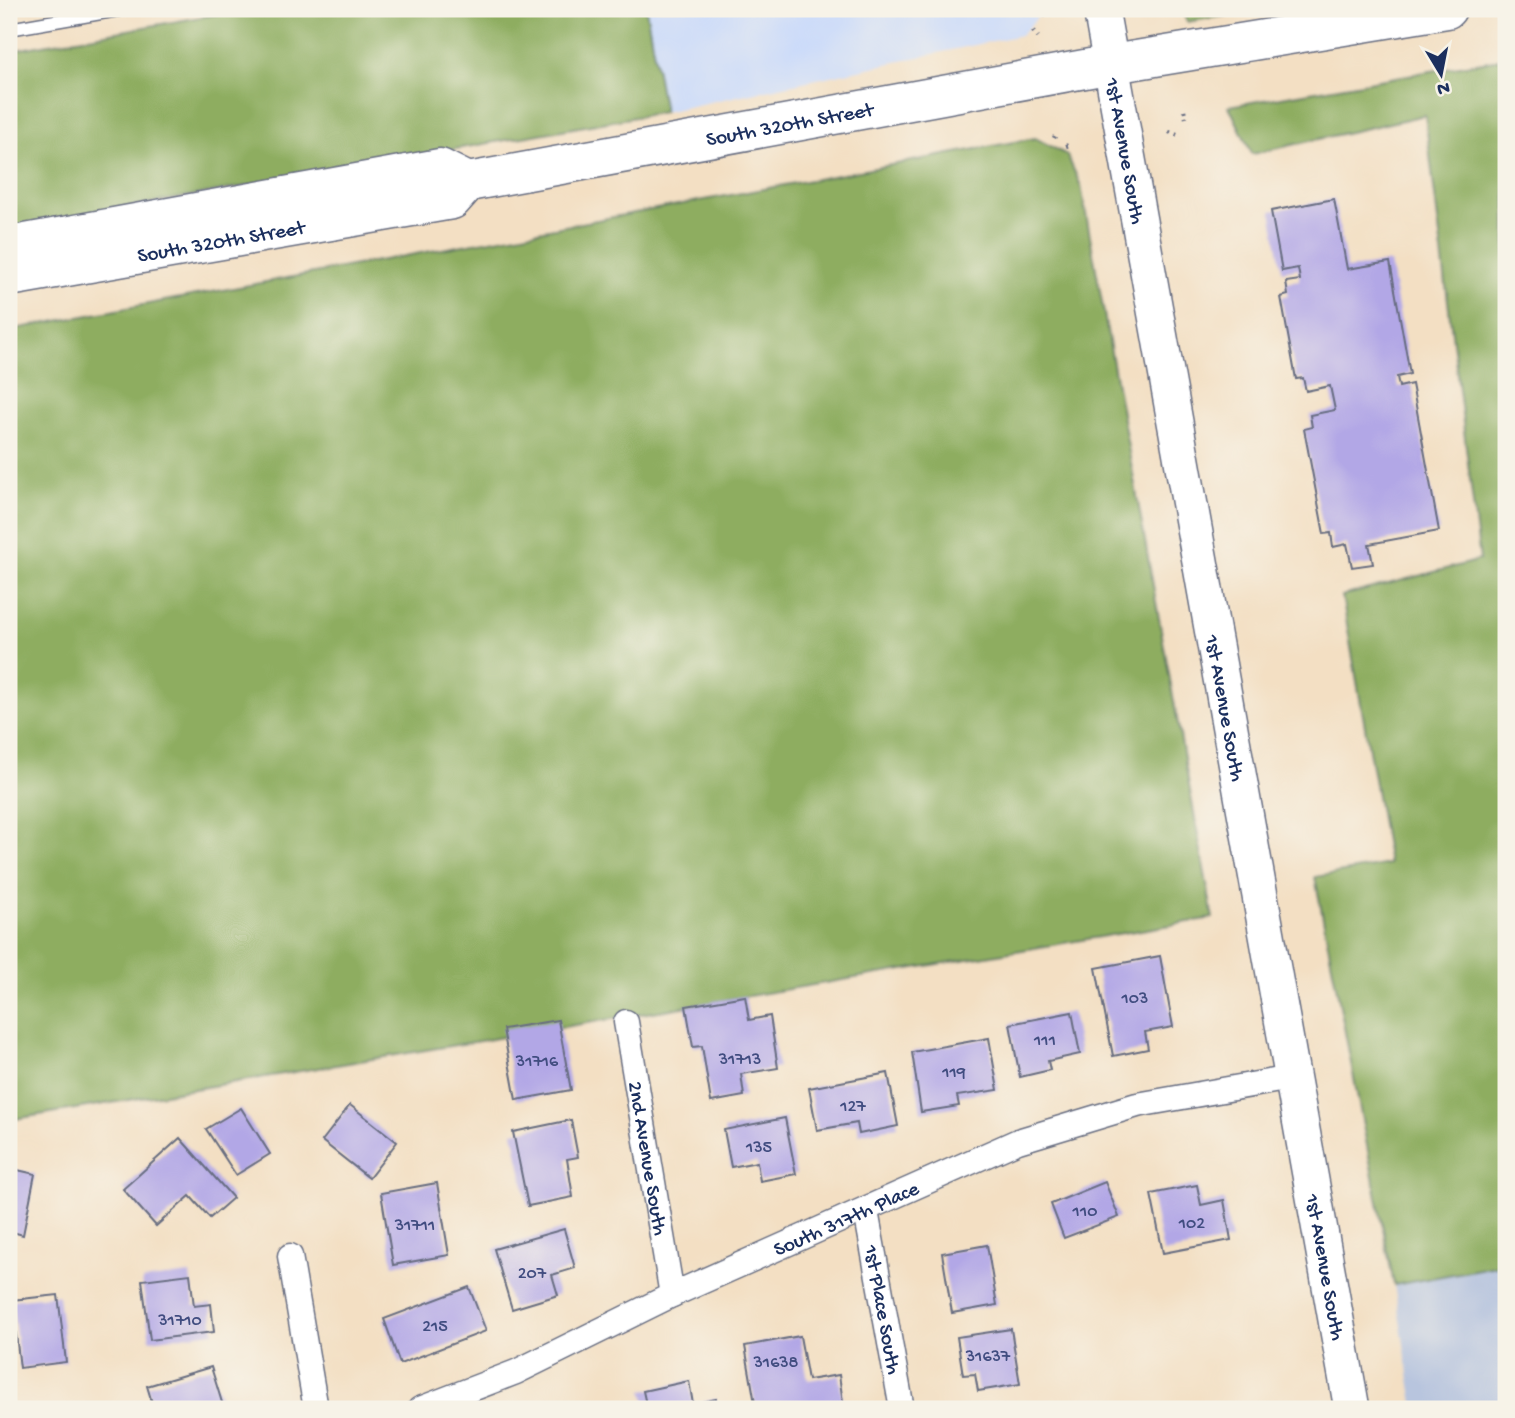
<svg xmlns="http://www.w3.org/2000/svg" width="1515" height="1418" font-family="'Gochi Hand',sans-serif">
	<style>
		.built { fill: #ccdbf9 }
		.industrial { fill: #b8c5de }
		.forest { fill: #8ead60; stroke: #546e5f; stroke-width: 2 }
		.building { fill: #b2a7e6 }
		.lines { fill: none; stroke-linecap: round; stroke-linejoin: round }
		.lane-casing { stroke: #676d81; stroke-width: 15 }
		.street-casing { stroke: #676d81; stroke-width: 27 }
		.secondary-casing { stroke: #676d81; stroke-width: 38 }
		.primary-casing { stroke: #676d81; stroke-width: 41 }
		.path { stroke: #676d81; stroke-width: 4.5; stroke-dasharray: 2 5; stroke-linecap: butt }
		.lane { stroke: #fff; stroke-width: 12 }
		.street { stroke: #fff; stroke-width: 24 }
		.secondary { stroke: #fff; stroke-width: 35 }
		.primary { stroke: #fff; stroke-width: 38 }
		.labels { text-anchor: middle; stroke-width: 5; stroke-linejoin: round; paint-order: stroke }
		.number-label { font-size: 18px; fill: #414d80 }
		.street-label { font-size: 21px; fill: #1b2f5e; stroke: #f7f3e8 }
	</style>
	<rect width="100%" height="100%" fill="#f7f3e8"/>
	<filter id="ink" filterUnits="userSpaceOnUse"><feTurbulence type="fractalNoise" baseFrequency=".0143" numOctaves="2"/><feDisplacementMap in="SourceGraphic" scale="14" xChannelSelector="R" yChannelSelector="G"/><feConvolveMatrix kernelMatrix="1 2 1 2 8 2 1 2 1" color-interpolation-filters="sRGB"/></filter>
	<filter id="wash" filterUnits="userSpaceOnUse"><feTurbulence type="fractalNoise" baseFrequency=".00686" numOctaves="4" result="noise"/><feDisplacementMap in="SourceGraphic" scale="28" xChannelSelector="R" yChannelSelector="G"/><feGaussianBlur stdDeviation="1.57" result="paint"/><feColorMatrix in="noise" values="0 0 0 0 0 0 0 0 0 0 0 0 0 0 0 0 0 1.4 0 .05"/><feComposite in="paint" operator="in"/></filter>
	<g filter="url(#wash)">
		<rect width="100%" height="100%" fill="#f3dfc3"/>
		<!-- built -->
		<path class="built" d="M646,9H1041L1035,20L1021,35L664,112Z"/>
		<!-- industrial -->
		<path class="industrial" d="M1506,1217V1409H1415L1394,1285L1501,1265Z"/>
		<!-- forest -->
		<g class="forest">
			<path d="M246,9H646L664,112L9,228V51Z"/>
			<path d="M1181,9H1267L1187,22Z"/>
			<path d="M1506,58V1217L1501,1265L1394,1285L1315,877L1389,864L1342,596L1480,560L1425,115L1252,154L1229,106Z"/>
			<path d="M1035,138L1067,155L1081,186L1213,918L9,1120V330Z"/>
		</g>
		<g id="blocks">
			<!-- building -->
			<g class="building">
				<path d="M1334,199L1347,269L1390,262L1410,374L1397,377L1399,387L1412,384L1439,531L1369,544L1373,564L1352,567L1347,544L1333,547L1331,533L1324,534L1304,429L1312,427L1310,415L1335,410L1330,386L1306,391L1303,378L1296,379L1281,297L1288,295L1286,282L1300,280L1298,268L1282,271L1271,211Z"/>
				<path d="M1160,956L1173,1027L1145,1032L1148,1049L1113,1056L1096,968Z"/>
				<path d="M745,996L749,1020L770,1016L778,1068L741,1074L744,1096L711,1102L702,1046L693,1047L686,1006Z"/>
				<path d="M1072,1012L1080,1054L1048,1061L1050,1070L1020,1077L1010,1024Z"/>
				<path d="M558,1020L571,1090L516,1100L503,1029Z"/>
				<path d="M989,1038L998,1090L957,1096L959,1106L921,1112L912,1052Z"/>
				<path d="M888,1073L898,1126L859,1134L857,1123L817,1130L809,1088Z"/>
				<path d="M350,1105L397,1142L369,1178L322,1141Z"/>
				<path d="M241,1108L270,1154L236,1175L206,1129Z"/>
				<path d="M785,1118L796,1174L760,1181L757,1162L731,1167L724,1130Z"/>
				<path d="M571,1120L578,1157L567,1159L573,1197L528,1206L513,1132Z"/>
				<path d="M180,1138L233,1198L210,1218L190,1196L156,1226L123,1189Z"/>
				<path d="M13,1169L35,1174L23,1235L9,1231V1185Z"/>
				<path d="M1105,1182L1119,1217L1064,1238L1051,1204Z"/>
				<path d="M437,1183L449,1255L393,1265L381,1193Z"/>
				<path d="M1197,1185L1201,1205L1224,1200L1231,1240L1163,1253L1151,1194Z"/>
				<path d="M564,1229L575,1268L552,1275L558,1295L512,1309L494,1249Z"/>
				<path d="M987,1245L997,1305L952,1313L942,1253Z"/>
				<path d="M190,1274L194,1306L211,1304L214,1332L150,1340L142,1280Z"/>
				<path d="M469,1287L486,1331L400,1364L384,1319Z"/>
				<path d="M58,1295L66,1362L20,1368L12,1300Z"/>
				<path d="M1011,1329L1020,1384L978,1391L975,1374L963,1375L957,1337Z"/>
				<path d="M800,1336L808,1380L839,1375L844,1409H756L745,1346Z"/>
				<path d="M211,1367L224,1409H154L147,1386Z"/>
				<path d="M689,1381L693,1404L716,1399L718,1409H647L643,1391Z"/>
			</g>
		</g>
	</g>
	<g filter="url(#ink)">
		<use href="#blocks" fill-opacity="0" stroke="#676d81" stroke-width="2"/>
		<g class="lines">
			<defs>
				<path id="lane" d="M9,29L124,9"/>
				<g id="street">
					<path id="s1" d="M626,1022L672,1295"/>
					<path id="s2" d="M866,1211L902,1409"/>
					<path d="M290,1256L316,1409"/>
					<path id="s3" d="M420,1409L516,1372L672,1295L1018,1141L1137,1105L1291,1078"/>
				</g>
				<g id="secondary">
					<path id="s4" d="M1101,9L1352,1409"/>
				</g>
				<g id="primary">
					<path id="s5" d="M9,246L440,168L468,182L1112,64L1447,9"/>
					<path id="s6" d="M9,277L452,200L468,182"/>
				</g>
			</defs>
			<!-- lane casing -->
			<use href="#lane" class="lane-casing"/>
			<!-- street casing -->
			<use href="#street" class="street-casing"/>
			<!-- secondary casing -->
			<use href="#secondary" class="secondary-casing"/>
			<!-- primary casing -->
			<use href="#primary" class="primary-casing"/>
			<!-- path -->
			<g class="path">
				<path d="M1044,15L1051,16"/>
				<path d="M1033,31L1038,37"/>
				<path d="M1184,110L1186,118"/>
				<path d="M1169,132L1177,135"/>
				<path d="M1054,138L1056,134"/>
				<path d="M1066,146L1072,144"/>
			</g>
			<!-- lane -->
			<use href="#lane" class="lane"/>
			<!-- street -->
			<use href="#street" class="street"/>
			<!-- secondary -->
			<use href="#secondary" class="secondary"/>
			<!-- primary -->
			<use href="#primary" class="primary"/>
		</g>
	</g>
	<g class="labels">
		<!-- number labels -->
		<g class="number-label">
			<text x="1135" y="1003">103</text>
			<text x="1045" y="1045">111</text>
			<text x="740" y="1064">31713</text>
			<text x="537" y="1066">31716</text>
			<text x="954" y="1077">119</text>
			<text x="853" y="1111">127</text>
			<text x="759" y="1152">135</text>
			<text x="1085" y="1216">110</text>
			<text x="1192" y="1228">102</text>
			<text x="415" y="1230">31711</text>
			<text x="532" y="1278">207</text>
			<text x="180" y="1325">31710</text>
			<text x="435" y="1331">215</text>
			<text x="988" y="1361">31637</text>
			<text x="776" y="1367">31638</text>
		</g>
		<!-- street labels -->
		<g class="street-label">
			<text dy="7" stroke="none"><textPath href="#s5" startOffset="796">South 320th Street</textPath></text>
			<text dy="7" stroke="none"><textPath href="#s4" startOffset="144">1st Avenue South</textPath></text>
			<text dy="7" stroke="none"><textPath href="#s6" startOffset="215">South 320th Street</textPath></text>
			<text dy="7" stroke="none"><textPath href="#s4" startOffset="710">1st Avenue South</textPath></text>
			<text dy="7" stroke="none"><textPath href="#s1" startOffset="138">2nd Avenue South</textPath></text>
			<text dy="7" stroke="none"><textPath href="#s3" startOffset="467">South 317th Place</textPath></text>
			<text dy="7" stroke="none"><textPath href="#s4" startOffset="1278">1st Avenue South</textPath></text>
			<text dy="7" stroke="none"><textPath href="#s2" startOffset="100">1st Place South</textPath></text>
		</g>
	</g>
	<!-- margin -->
	<rect width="1515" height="1418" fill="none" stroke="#f7f3e8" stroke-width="35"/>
	<!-- north arrow -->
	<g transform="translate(1441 74) rotate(170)" stroke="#f7f3e8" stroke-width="5" paint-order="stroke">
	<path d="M0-5L12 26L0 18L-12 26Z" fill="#1b2f5e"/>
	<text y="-10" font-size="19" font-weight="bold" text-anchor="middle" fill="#1b2f5e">N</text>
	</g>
</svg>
